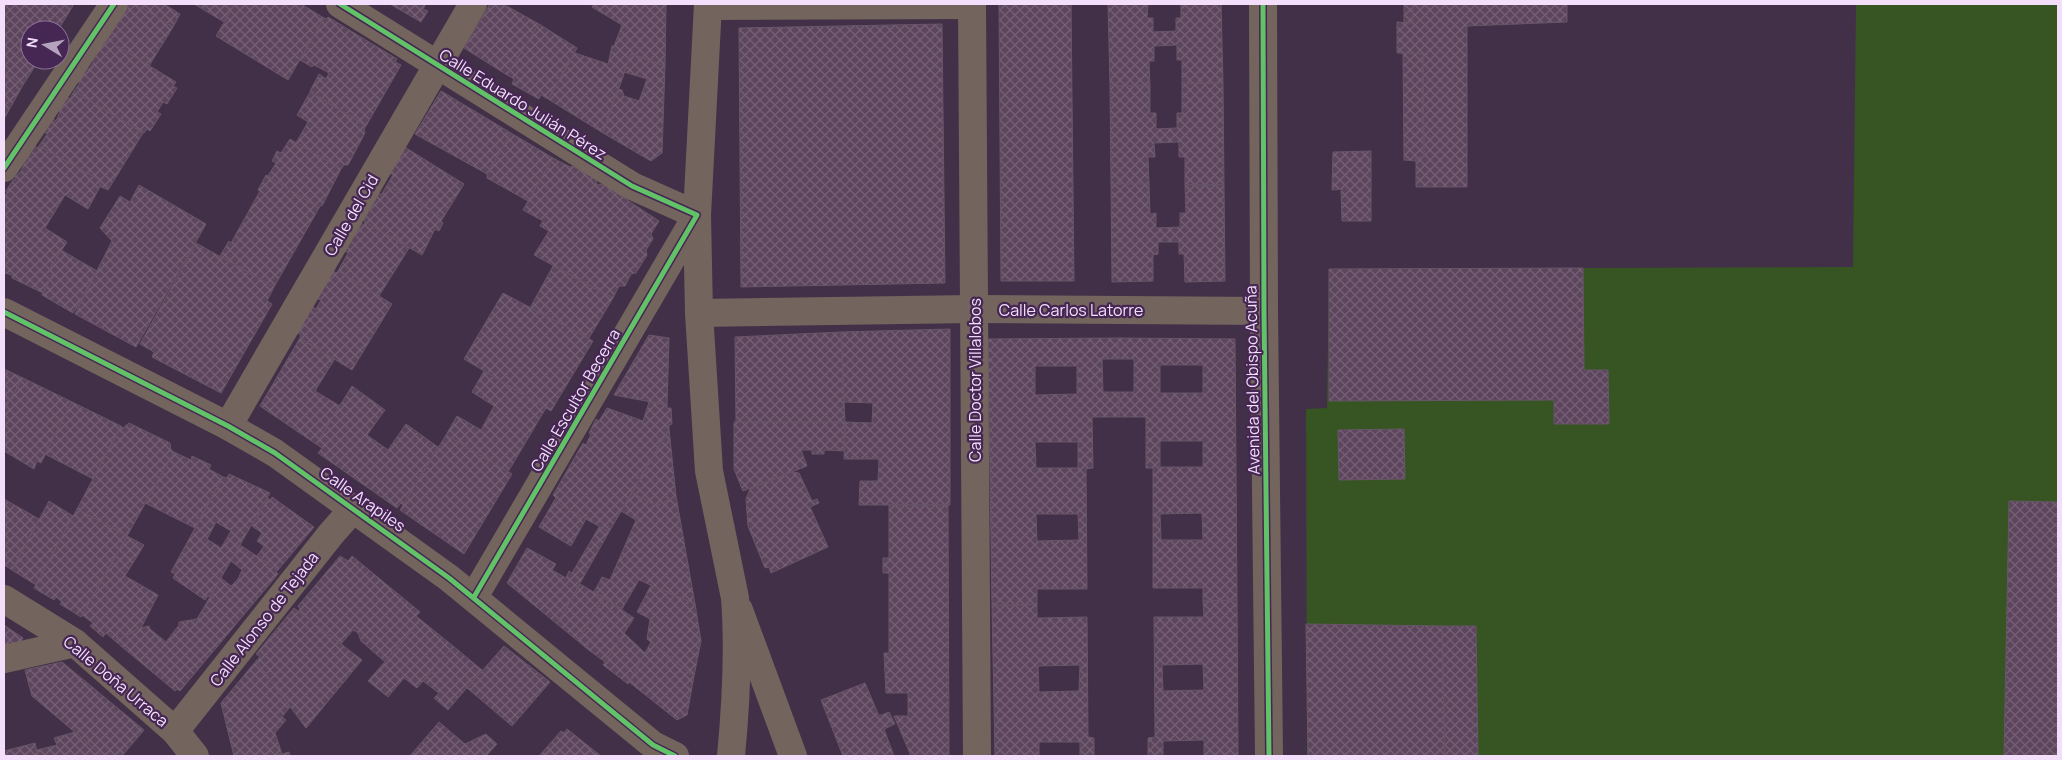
<svg xmlns="http://www.w3.org/2000/svg" width="2062" height="760" font-family="Manrope,sans-serif">
	<style>
		.garden { fill: #365522 }
		.building { fill: url(#building-cross-hatch); stroke: #675568; fill-rule: evenodd }
		.lines { fill: none; stroke-linecap: round; stroke-linejoin: round }
		.minor { stroke: #73655d; stroke-width: 28 }
		.tertiary { stroke: #73655d; stroke-width: 28 }
		.cycleway-casing { stroke: #462653; stroke-width: 8 }
		.cycleway { stroke: #61c268; stroke-width: 5 }
		.labels { text-anchor: middle; stroke-width: 4.5; stroke-linejoin: round; paint-order: stroke }
		.street-label { font-size: 16px; fill: #f3dffc; stroke: #462653 }
	</style>
	<defs>
		<pattern id="building-cross-hatch" width="8" height="8" patternUnits="userSpaceOnUse" patternTransform="scale(1.25)"><rect width="8" height="8" fill="#5d465d"/><path d="M0 0l8 8M0 8l8-8" fill="none" stroke="#756075"/></pattern>
	</defs>
	<rect width="100%" height="100%" fill="#423048"/>
	<!-- garden -->
	<path class="garden" d="M1856,4H2058V756H1307L1306,409L1327,408L1329,269L1853,267Z"/>
	<!-- building -->
	<g class="building">
		<path d="M4,4H52L68,14L58,30H30V60H39L23,85L4,73Z"/>
		<path d="M52,4H74L68,14Z"/>
		<path d="M130,4H135L173,27L149,66L107,40Z"/>
		<path d="M135,4H164L180,14L173,27Z"/>
		<path d="M194,4H235L224,22Z"/>
		<path d="M235,4H301L324,18L288,80L216,36Z"/>
		<path d="M390,4H426L423,9L428,11L421,22Z"/>
		<path d="M490,4H503L539,24L507,75L464,48Z"/>
		<path d="M594,4H666L665,66L631,54L603,133L548,99L575,53L608,64L612,46H614L622,25L592,7Z"/>
		<path d="M999,4H1071L1074,281H1001Z"/>
		<path d="M1108,4H1148L1147,18H1153V32L1176,31V18H1181V4H1221L1223,83L1182,84V60H1177V45L1154,46V61H1149L1150,86H1110Z"/>
		<rect x="1404" y="4" width="9" height="19"/>
		<path d="M1413,4H1567V22L1467,26V187H1416V157H1424L1423,54L1397,53V22L1413,23Z"/>
		<path d="M328,17L397,59L395,62L401,65L366,126L310,91L319,74L326,79L329,73L314,65L312,67L300,60L324,18L327,19Z"/>
		<path d="M539,24L577,48L548,99L541,95L539,99L512,84L514,79L507,75Z"/>
		<path d="M942,24L945,283L741,287L739,28Z"/>
		<path d="M107,40L176,82L173,86L177,88L167,104L163,102L157,112L161,114L150,131L147,129L144,133L74,91L80,83L76,82L85,67L89,69L94,61L91,59L100,45L103,46Z"/>
		<path d="M1403,53L1423,54L1424,157H1416V161L1404,160Z"/>
		<path d="M631,54L665,66L662,153L651,161L603,133L618,89L622,90L624,96L639,101L647,79L624,72Z"/>
		<path d="M4,73L23,85L4,119Z"/>
		<path d="M1223,83L1224,185H1185V157H1179V142L1154,143L1155,157H1148L1149,184H1111L1110,86H1150V113H1156V129L1177,128V113H1182V84Z"/>
		<path d="M74,91L143,133L108,190L101,187L98,179L39,146L47,134L44,132L53,119L56,121L60,112L58,111L67,97L70,99Z"/>
		<path d="M441,91L511,133L487,174L415,134Z"/>
		<path d="M310,92L366,126L364,129L365,133L348,165H344L341,169L296,143L308,122L297,115Z"/>
		<path d="M511,133L553,158L528,201L487,178V174Z"/>
		<path d="M290,139L341,169L322,206L321,205L319,208L268,176L276,163L272,161L277,151L281,153Z"/>
		<path d="M34,146L38,148L39,146L98,179L101,185L88,209L65,195L45,228L67,242L49,270L53,274L43,293L12,278V275L4,273V196L7,193L6,191L13,180L16,179L15,177L21,171L27,157H30L29,155Z"/>
		<path d="M403,146L464,184L443,218L387,185L393,175L388,172Z"/>
		<path d="M1371,151V221H1342L1341,189L1332,190L1333,152Z"/>
		<path d="M553,158L570,167L573,166L596,179L597,185L603,184L659,221L651,234L653,239L646,250L647,255L636,273L631,274L625,286H619L613,298L534,255L549,231L540,226L543,221L523,210Z"/>
		<path d="M266,175L319,208L274,287L220,256L229,241L231,243L260,191L258,190Z"/>
		<path d="M1111,184H1149L1150,214L1156,213V228L1180,227V213H1186L1185,185H1224L1225,281L1185,282L1184,254H1179V242H1158V254L1153,255V281L1112,282Z"/>
		<path d="M139,185L206,224L136,347L75,314L112,241L100,228L120,196L130,202Z"/>
		<path d="M387,185L443,218L441,221L443,223L439,231L435,229L422,255L365,222L364,220L379,193L381,195Z"/>
		<path d="M359,222L364,225L365,222L409,248L379,296L338,271L348,253L343,250Z"/>
		<path d="M196,243L274,287L267,301L272,304L221,393L152,357L154,352L140,344Z"/>
		<path d="M61,250L97,271L78,306L73,313L42,295L53,274L49,270Z"/>
		<path d="M553,266L613,298L589,338L530,308Z"/>
		<path d="M1583,268L1584,370H1608L1609,424H1554V400L1329,401V269Z"/>
		<path d="M332,270L336,273L338,271L392,304L352,370L300,338L301,335L296,332L311,306L316,309L321,300L316,298Z"/>
		<path d="M503,293L593,341L551,411L464,359Z"/>
		<path d="M950,329V505H859L860,481H878L879,459H844L845,422L872,423L873,403L844,402L841,332Z"/>
		<path d="M841,332L845,422H736L735,337Z"/>
		<path d="M649,335L669,338L667,405L614,395Z"/>
		<path d="M300,338L334,360L315,391L340,406L316,444L260,406Z"/>
		<path d="M1118,338L1235,339L1237,600L1203,601V588H1153V468H1146V417H1119V392H1134V359H1119ZM1160,365H1203V393H1160ZM1160,441H1203V467H1160ZM1202,513L1203,540H1161L1160,514Z"/>
		<path d="M1118,338L1119,359H1102L1103,392H1119V417H1092L1093,468L1086,469L1087,589H1037V604L992,606L988,339ZM1035,366H1077V394L1035,395ZM1035,442H1078V468H1036ZM1036,514H1078L1079,540L1037,541Z"/>
		<path d="M4,369L23,378L4,410Z"/>
		<path d="M484,371L546,408L508,472L446,435L457,416L481,430L494,406L472,392Z"/>
		<path d="M23,378L72,402L41,463L37,461L34,469L4,451V410Z"/>
		<path d="M352,386L385,410L367,435L388,450L406,424L438,447L404,506L401,503L397,508L318,453L322,448L316,444Z"/>
		<path d="M72,402L121,426L93,479L45,454Z"/>
		<path d="M649,402L667,405V408H671L672,424L669,425V429L609,532L554,501L556,498L553,495L583,443L586,445L591,434L589,433L596,419L599,421L607,408L643,421Z"/>
		<path d="M734,422H845L844,451L824,450V454H812V450H801L807,466L743,491L734,469Z"/>
		<path d="M129,423L170,443L171,450L174,452L127,536L77,509L121,426L123,428Z"/>
		<path d="M669,429L676,496L657,506L632,493Z"/>
		<path d="M1404,429L1405,479L1339,480L1338,430Z"/>
		<path d="M446,435L512,474L464,554L400,510Z"/>
		<path d="M174,452L191,460L192,456L211,465L209,469L223,477L195,528L145,503Z"/>
		<path d="M792,472L799,473L812,501L817,499L819,503L810,507L828,547L771,573L769,567L765,568L748,526L746,499L750,489Z"/>
		<path d="M229,474L270,493L210,597L208,596L205,600L173,578L175,574L171,572L223,477L227,478ZM216,522L231,531L221,548L207,539Z"/>
		<path d="M632,493L657,506L676,496L695,604L639,580L622,609L594,592L602,577L610,580L636,520L621,511Z"/>
		<path d="M272,497L314,527L278,570L257,556L264,546L257,541L262,533L252,526L268,498L271,500Z"/>
		<path d="M4,499L39,519L12,570L4,565Z"/>
		<path d="M49,501L73,516L36,585L12,570Z"/>
		<path d="M554,501L586,519L571,546L539,527Z"/>
		<path d="M2009,501L2058,502V756H2004Z"/>
		<path d="M889,505H948L949,756H911L894,716H908V693H886L884,653H889V573H883V558H889Z"/>
		<path d="M77,509L127,536L81,617L60,604L62,602L56,597L54,600L34,588Z"/>
		<path d="M599,527L609,532L557,624L507,583L527,548L556,564L552,570L566,578L569,571L572,573Z"/>
		<path d="M127,536L144,545L125,576L158,595L141,628L115,641L106,633L103,637L90,626L93,623L82,615Z"/>
		<path d="M240,545L278,570L276,572L278,574L180,691L177,689L175,691L115,641L140,628L149,626L150,629L166,642L179,625V622L197,619L221,578L231,586L238,579L242,570L231,561Z"/>
		<path d="M340,556L348,561L352,556L420,612L416,616L421,620L385,662L361,641L358,633L353,630L340,645L298,612L300,609L298,606Z"/>
		<path d="M580,584L604,598L578,641L557,624Z"/>
		<path d="M651,585L695,604L701,641L694,676L647,639L650,619L637,612Z"/>
		<path d="M604,598L613,604L586,648L578,641Z"/>
		<path d="M1237,600L1238,756H1204V740L1163,741V756H1148V738L1155,737L1154,617H1204L1203,601ZM1203,664L1204,690L1163,691L1162,665Z"/>
		<path d="M613,604L634,618L605,662L586,648Z"/>
		<path d="M1037,604V618L1087,617L1088,737L1094,738V756H1080V742H1039V756H995L992,606ZM1080,665L1079,691L1039,692L1038,666Z"/>
		<path d="M294,608L362,660L306,728L256,661L260,657L256,654Z"/>
		<path d="M421,620L453,646L417,688L404,678L388,697L368,681Z"/>
		<path d="M1306,624L1442,626L1445,756H1308Z"/>
		<path d="M4,625L23,638L19,644L4,647Z"/>
		<path d="M1442,626H1476L1478,756H1445Z"/>
		<path d="M624,633L645,653L628,684L603,665Z"/>
		<path d="M651,642L694,676L687,715L677,720L629,682Z"/>
		<path d="M453,646L482,670L448,710L434,698L439,693L423,681Z"/>
		<path d="M504,646L550,682L512,726L467,688Z"/>
		<path d="M256,661L290,707L282,717L286,720L275,733L282,754L275,756H234L221,703Z"/>
		<path d="M62,662L144,730L122,756H103L32,696L25,670Z"/>
		<path d="M865,683L879,716L889,712L895,724L884,729L894,756H843L821,700Z"/>
		<path d="M439,722L465,744L486,734L497,744L486,756H410Z"/>
		<path d="M567,729L601,756H539L561,731L564,733Z"/>
		<path d="M75,732L103,756H38L37,750L57,745L54,738Z"/>
		<path d="M35,743L38,756H4V751Z"/>
		<path d="M289,752L290,756H275Z"/>
	</g>
	<g class="lines">
		<!-- minor -->
		<g class="minor">
			<path d="M340,4L632,186L697,215L474,597"/>
			<path d="M972,4L977,756"/>
			<path d="M1263,4L1264,311L1269,756"/>
			<path d="M708,6L972,5"/>
			<path d="M4,168L114,4"/>
			<path d="M4,312L228,426L275,453L449,578L653,745L675,756"/>
			<path d="M699,313L974,309L1264,311"/>
			<path d="M228,426L473,4"/>
			<path d="M4,599L75,643L175,731L195,756"/>
			<path d="M739,610L793,756"/>
			<path d="M4,659L75,643"/>
			<path d="M175,731L331,534L354,508"/>
		</g>
		<!-- tertiary -->
		<path class="tertiary" d="M708,4L697,215L699,313L709,471L735,598C739,651 736,704 731,756"/>
		<defs>
			<g id="cycleway">
				<path d="M340,4L632,186L697,215L474,597"/>
				<path d="M1263,4L1264,311L1269,756"/>
				<path d="M4,168L114,4"/>
				<path d="M4,312L228,426L275,453L449,578L653,745L675,756"/>
			</g>
		</defs>
		<!-- cycleway casing -->
		<use href="#cycleway" class="cycleway-casing"/>
		<!-- cycleway -->
		<use href="#cycleway" class="cycleway"/>
	</g>
	<g class="labels">
		<!-- street labels -->
		<g class="street-label">
			<text transform="translate(523 104) rotate(32)" y="6">Calle Eduardo Julián Pérez</text>
			<text transform="translate(351 215) rotate(-60)" y="6">Calle del Cid</text>
			<text x="1071" y="316">Calle Carlos Latorre</text>
			<text transform="translate(975 380) rotate(-90)" y="6">Calle Doctor Villalobos</text>
			<text transform="translate(1252 380) rotate(-91)" y="6">Avenida del Obispo Acuña</text>
			<text transform="translate(575 400) rotate(-60)" y="6">Calle Escultor Becerra</text>
			<text transform="translate(363 499) rotate(35)" y="6">Calle Arapiles</text>
			<text transform="translate(264 619) rotate(-52)" y="6">Calle Alonso de Tejada</text>
			<text transform="translate(116 681) rotate(40)" y="6">Calle Doña Urraca</text>
		</g>
	</g>
	<!-- border -->
	<rect width="2062" height="760" fill="none" stroke="#f3dffc" stroke-width="10"/>
	<!-- north arrow -->
	<g transform="translate(45 45) rotate(280)"><circle r="24" fill="#462653" stroke="#8b7097"/>
	<path d="M0-4L9 19L0 12L-9 19Z" fill="#b5a2bd"/>
	<text y="-8" font-size="14" font-weight="bold" text-anchor="middle" fill="#f3dffc">N</text>
	</g>
</svg>
